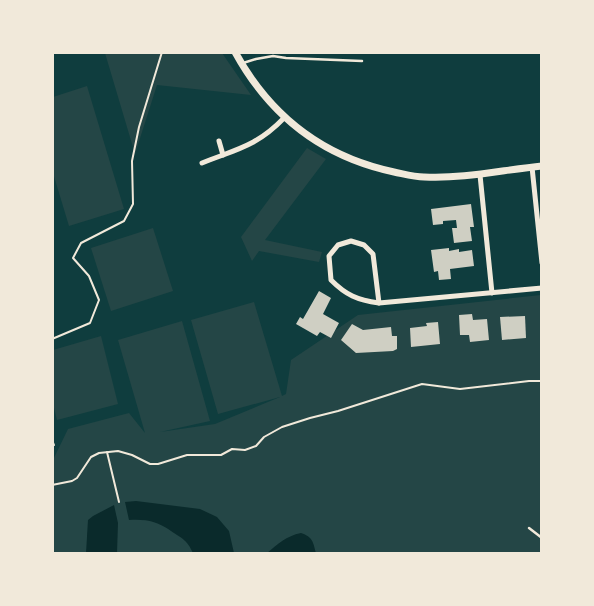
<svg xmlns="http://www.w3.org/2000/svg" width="594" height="606" font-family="'Titillium Web',sans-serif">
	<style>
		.green { fill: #244646 }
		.water { fill: #0a2a2b }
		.building { fill: #cfcfc3 }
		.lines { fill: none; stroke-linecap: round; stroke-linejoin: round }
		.path { stroke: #f1e9da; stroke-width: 2 }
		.service { stroke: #f1e9da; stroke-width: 2.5 }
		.minor { stroke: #f1e9da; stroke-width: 5 }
		.tertiary { stroke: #f1e9da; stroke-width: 7 }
	</style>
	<rect width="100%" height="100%" fill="#0f3d3e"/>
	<!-- green -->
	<g class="green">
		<path d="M105,53H222L251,95L157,85L135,154Z"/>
		<path d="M87,86L124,209L69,226L53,173V97Z"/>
		<path d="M307,148L326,159L265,240L322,252L319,262L259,251L252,261L241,237Z"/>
		<path d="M153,228L173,291L111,311L91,248Z"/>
		<path d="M541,295V553H53L52,462L68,429L129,413L145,433L118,340L182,321L210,421L160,432L215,424L280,397L218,414L191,320L254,302L282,396L286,394L291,360L358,315Z"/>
		<path d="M101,336L118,404L57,420L53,404V350Z"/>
	</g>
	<!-- water -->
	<g class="water">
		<path d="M136,501L200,509L217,517L229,531L234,553H193C187,540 183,539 171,531C157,521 146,519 129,520L125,502Z"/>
		<path d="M114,505L118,523L117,553H86L88,520L93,516Z"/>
		<path d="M301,533C313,537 313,542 316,553H267C278,544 286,536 301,533Z"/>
	</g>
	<!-- building -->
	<g class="building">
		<path d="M471,204L474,227H470L472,241L454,243L452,228H457L456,220L443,221V224L433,225L431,209Z"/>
		<path d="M449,248V251L459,249V252L472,250L474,266L450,269L451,279L439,280L438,271L434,272L431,250Z"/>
		<path d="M319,291L331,298L323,314L339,323L331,338L320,332L317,336L296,324L300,317L303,319Z"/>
		<path d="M472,314L473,320L487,319L489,340L470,342L469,335H460L459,315Z"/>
		<path d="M525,316L526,338L502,340L500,317Z"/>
		<path d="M438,322L440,344L411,347L410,328L427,326L426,323Z"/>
		<path d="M352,324L363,330L391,327L392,336H397V349L393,351L356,353L341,340Z"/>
	</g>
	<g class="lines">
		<!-- path -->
		<g class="path">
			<path d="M52,339L90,323L99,300L89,276L73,258L81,243L124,221L133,204L132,161L139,127L162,52"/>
			<path d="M52,440L54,445"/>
			<path d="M107,452L119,502"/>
			<path d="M52,485L72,481L77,478L91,457L99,453L118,451L132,455L150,464H158L187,455H221L232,449L245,450L256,446L264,437L282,427L310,418L338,411L422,384L460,389L529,381H542"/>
		</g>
		<!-- service -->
		<g class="service">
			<path d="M243,63L256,59L273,56L286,58L362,61"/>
			<path d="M529,528L542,538"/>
		</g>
		<!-- minor -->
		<g class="minor">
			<path d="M219,141L223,155"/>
			<path d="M202,163C237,149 257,146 284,118"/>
			<path d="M532,167L542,263"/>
			<path d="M480,175L492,293"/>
			<path d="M351,241L364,245L373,254L379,303C357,300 346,295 331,280L329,256L338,245Z"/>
			<path d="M379,303L542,288"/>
		</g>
		<!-- tertiary -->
		<path class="tertiary" d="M235,52C270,116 323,157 394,172C404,174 414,177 424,177C464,179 502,170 542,166"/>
	</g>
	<!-- border -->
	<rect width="594" height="606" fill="none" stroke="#f1e9da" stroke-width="108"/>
</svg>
